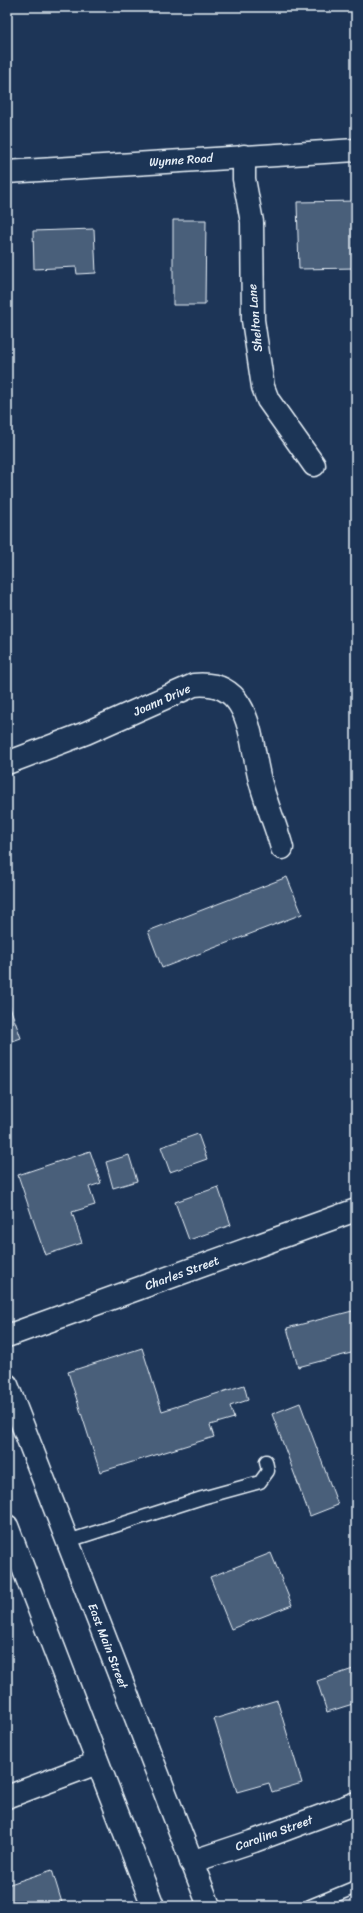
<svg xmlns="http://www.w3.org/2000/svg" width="363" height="1913" font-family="Sriracha,sans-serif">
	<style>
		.building { fill: #495e7a; stroke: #e8f1f8 }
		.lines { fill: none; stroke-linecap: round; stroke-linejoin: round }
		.lane-casing { stroke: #e8f1f8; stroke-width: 15 }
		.street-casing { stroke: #e8f1f8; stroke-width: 25 }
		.primary-casing { stroke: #e8f1f8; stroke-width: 25 }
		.lane { stroke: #1d3557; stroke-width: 12 }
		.street { stroke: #1d3557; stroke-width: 22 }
		.primary { stroke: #1d3557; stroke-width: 22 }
		.labels { text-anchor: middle; stroke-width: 3; stroke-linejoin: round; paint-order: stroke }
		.street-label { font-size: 12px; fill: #e8f1f8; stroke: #1d3557 }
	</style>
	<rect width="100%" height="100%" fill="#1d3557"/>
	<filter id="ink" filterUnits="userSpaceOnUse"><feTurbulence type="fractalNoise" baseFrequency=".025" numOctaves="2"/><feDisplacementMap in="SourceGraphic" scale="8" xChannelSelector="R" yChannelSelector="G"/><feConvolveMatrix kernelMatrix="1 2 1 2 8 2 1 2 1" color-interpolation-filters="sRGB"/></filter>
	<g filter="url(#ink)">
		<!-- building -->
		<g class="building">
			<path d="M356,201V268L299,269L297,202Z"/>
			<path d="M173,220H206L205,305H173Z"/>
			<path d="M94,229L96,273L77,274L76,267L34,269L33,231Z"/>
			<path d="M287,877L302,914L162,968L148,931Z"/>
			<path d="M7,999L21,1038L7,1043Z"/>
			<path d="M198,1134L207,1159L170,1172L161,1147Z"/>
			<path d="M90,1151L101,1183L89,1187L95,1205L72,1212L82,1243L45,1255L18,1175Z"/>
			<path d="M129,1155L137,1181L113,1188L106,1162Z"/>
			<path d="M218,1187L231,1225L189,1240L175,1202Z"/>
			<path d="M356,1310V1357L355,1352L298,1367L287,1328Z"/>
			<path d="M142,1348L162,1411L244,1385L248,1400L230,1406L234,1418L210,1425L214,1437L100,1472L68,1372Z"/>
			<path d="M300,1403L338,1505L310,1516L272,1414Z"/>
			<path d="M271,1553L292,1605L231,1629L210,1577Z"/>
			<path d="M356,1668V1703L327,1712L317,1681Z"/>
			<path d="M277,1700L302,1783L272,1792L269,1783L237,1792L214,1719Z"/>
			<path d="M52,1870L63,1906H7V1885Z"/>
		</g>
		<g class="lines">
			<defs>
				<g id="lane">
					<path d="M68,1541L202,1498L260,1482L268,1471L266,1461"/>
					<path d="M310,1906L356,1887"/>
				</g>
				<g id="street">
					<path d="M244,156V179L252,222L253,320L263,387L268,400L314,465"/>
					<path d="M7,172L356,150"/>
					<path d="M7,763L86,733L194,685C254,679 249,743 261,784C267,806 276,826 282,848"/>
					<path d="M7,1336L356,1210"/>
					<path d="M7,1797L97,1763"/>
					<path d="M191,1862L254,1841L356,1803"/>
				</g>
				<g id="primary">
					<path d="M7,1385L209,1906"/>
					<path d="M7,1526L153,1906"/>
				</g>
			</defs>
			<!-- lane casing -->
			<use href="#lane" class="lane-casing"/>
			<!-- street casing -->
			<use href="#street" class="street-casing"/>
			<!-- primary casing -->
			<use href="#primary" class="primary-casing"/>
			<!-- lane -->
			<use href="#lane" class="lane"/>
			<!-- street -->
			<use href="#street" class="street"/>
			<!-- primary -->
			<use href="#primary" class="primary"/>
		</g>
	</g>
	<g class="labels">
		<!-- street labels -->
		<g class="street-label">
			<text transform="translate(181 160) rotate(-4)" y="4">Wynne Road</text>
			<text transform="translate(255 318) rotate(-95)" y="4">Shelton Lane</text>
			<text transform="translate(162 700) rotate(-24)" y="4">Joann Drive</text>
			<text transform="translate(182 1273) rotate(-20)" y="4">Charles Street</text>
			<text transform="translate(108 1646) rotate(69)" y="4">East Main Street</text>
			<text transform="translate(274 1833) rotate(-20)" y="4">Carolina Street</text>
		</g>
	</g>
	<!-- margin -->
	<rect width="363" height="1913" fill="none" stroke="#1d3557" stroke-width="24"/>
	<rect x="12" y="12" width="339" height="1889" fill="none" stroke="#e8f1f8" stroke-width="1.5" filter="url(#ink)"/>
</svg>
